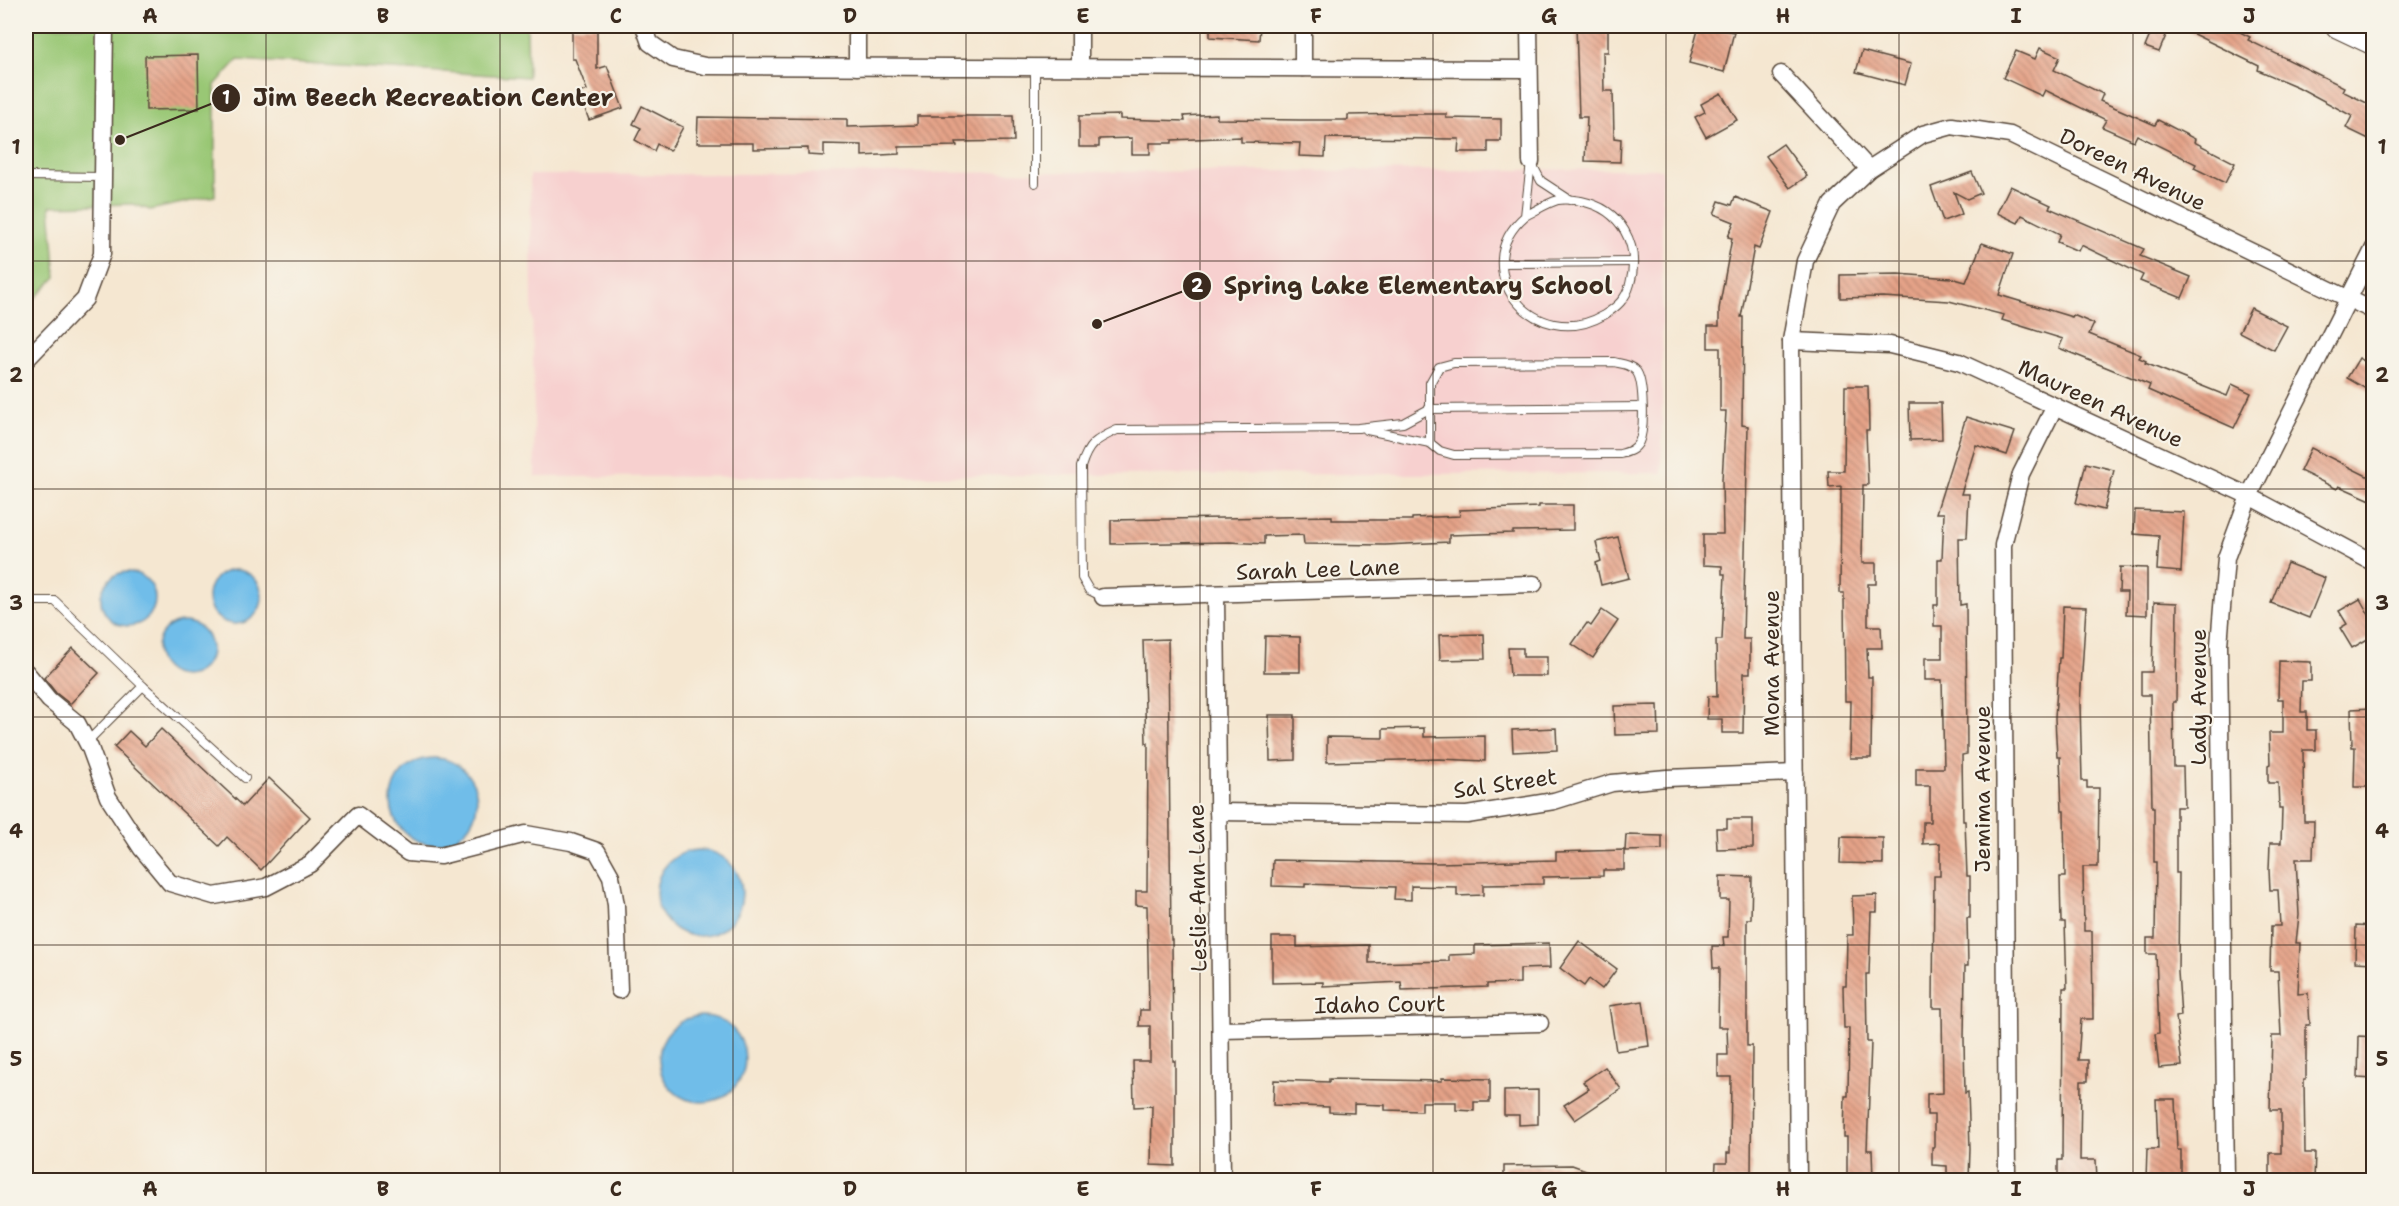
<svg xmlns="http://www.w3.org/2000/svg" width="2399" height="1206" font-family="'Shantell Sans',sans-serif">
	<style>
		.built { fill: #f7d0cf }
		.green { fill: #99c775; stroke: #6a784a; stroke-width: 1.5 }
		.water { fill: #6fbde9; stroke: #557484; stroke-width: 1.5 }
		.building { fill: url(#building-back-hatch) }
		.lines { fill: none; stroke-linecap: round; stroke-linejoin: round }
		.lane-casing { stroke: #574639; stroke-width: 10 }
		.street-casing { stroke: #574639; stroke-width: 19 }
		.secondary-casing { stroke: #574639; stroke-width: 26 }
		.lane { stroke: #fff; stroke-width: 8 }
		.street { stroke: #fff; stroke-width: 16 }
		.secondary { stroke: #fff; stroke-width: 24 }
		.grid { fill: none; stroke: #3b2a1e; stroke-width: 1.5; stroke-opacity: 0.55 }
		.labels { text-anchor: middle; stroke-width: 4.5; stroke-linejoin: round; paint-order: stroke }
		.street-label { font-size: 22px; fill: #3b2a1e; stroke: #f7f3e8 }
		.leader { fill: none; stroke: #3b2a1e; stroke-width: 2 }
		.callout-dot { fill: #3b2a1e; stroke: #f7f3e8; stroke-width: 2 }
		.mark-label { font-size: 18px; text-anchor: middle; font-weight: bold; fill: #fff }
		.callout-label { font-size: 24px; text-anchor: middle; font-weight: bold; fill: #3b2a1e; stroke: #f7f3e8; stroke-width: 4.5; stroke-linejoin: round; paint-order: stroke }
		.neatline { fill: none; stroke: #3b2a1e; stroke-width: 2 }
		.grid-label { font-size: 20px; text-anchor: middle; font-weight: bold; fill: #3b2a1e }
	</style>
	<defs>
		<pattern id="building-back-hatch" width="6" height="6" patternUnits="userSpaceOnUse" patternTransform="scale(1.5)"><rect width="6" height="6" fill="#e5a388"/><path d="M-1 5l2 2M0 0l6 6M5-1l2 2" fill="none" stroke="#bb856f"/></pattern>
	</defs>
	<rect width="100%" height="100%" fill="#f7f3e8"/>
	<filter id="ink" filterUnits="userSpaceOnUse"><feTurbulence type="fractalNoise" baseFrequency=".0167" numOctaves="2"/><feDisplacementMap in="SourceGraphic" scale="12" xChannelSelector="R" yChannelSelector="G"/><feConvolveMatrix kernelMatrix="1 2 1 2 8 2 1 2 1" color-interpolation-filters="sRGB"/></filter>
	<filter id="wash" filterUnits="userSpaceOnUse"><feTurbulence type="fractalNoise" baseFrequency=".008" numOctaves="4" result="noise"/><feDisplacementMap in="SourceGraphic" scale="24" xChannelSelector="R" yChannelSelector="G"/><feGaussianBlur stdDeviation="1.35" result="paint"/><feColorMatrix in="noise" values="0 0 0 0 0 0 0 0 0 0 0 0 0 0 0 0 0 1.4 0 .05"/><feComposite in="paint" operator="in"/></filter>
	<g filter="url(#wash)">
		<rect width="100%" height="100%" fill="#f5e7d1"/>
		<!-- built -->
		<path class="built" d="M1662,169V473L535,477L530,175Z"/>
		<!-- green -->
		<path class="green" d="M26,26H527L528,77L238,60L215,85V196L150,210L133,204L50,206L56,277L26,307Z"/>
		<!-- water -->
		<g class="water">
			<circle cx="235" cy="597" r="27"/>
			<circle cx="128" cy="599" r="27"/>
			<circle cx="184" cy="649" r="27"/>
			<circle cx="434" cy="801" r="43"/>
			<circle cx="699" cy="893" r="43"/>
			<circle cx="702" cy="1059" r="43"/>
		</g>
		<g id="blocks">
			<!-- building -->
			<g class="building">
				<path d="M572,26H597V69L607,66L623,108L589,120L579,93L587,90L575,59H572Z"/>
				<path d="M1210,26H1260L1259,40L1210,37Z"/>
				<path d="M1576,26H1608V52H1603L1604,91H1613L1614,138L1621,139L1620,162L1585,161L1587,117H1579Z"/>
				<path d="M1699,26L1734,32L1724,72L1689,63Z"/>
				<path d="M2154,26H2170L2159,52L2145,47Z"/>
				<path d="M2177,26H2228L2250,37L2248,40L2344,87L2342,91L2373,106V141L2346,128L2352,116L2298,87L2258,70L2259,66Z"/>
				<path d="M2040,48L2060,57L2054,70L2103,94L2100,101L2155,125L2158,120L2195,139L2194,142L2235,163L2225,183L2194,168L2196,164L2137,135L2134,141L2102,127L2106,120L2045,90L2042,96L2003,78L2016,51L2035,59Z"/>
				<path d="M1862,51L1911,64L1905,85L1856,72Z"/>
				<path d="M198,55L199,109L146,110L145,56Z"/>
				<path d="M1721,93L1737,120L1706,137L1695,117L1705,112L1701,104Z"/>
				<path d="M642,106L683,127L670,151L657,144L654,151L635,140L641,128L633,124Z"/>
				<path d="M1217,114V119L1300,120H1348V115L1408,114H1446V118L1501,119V141H1488V152H1458L1459,139L1326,138L1325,157L1299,156L1300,143L1241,142V137L1172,140V143H1150V154H1132V138L1099,139V147H1079V116L1120,115V119L1185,121L1184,116Z"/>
				<path d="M917,116H1013L1014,141L956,142L957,146L899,147V154L862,156V145L824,144V156L808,155V148L753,149V143H697L698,117L847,119V127L917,125Z"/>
				<path d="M1783,144L1807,176L1790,188L1766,156Z"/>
				<path d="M1972,172L1981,193L1967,199L1954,192L1962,214L1943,221L1931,187Z"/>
				<path d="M2010,186L2051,205L2049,208L2144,249L2140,256L2191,277L2182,298L2140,281L2143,275L2081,245L2078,251L2057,242L2060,234L2022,215L2018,223L1997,213Z"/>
				<path d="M1735,197L1773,212L1759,249L1754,247L1741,317H1743L1742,425L1748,426L1743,639H1750V673H1744L1743,733H1722V719H1707L1708,696L1717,697L1716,640H1722L1725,574H1722V566L1703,565V534H1723L1722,480L1726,411H1720V348H1708V326H1719V309L1732,238L1728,237L1734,222L1714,214L1719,201L1732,205Z"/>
				<path d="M1982,243L2013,254L1999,295L2072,317L2073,315L2094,324L2089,334L2141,355L2139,358L2146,361L2145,363L2227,396L2232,384L2251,393L2234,428L2148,390L2150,385L2059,348L2063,339L2002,320L2004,315L1949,301L1883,297L1840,298V275L1898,274L1951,278L1966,282Z"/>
				<path d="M2251,308L2287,326L2274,350L2239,332Z"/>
				<path d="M2359,358L2373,366V393L2347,378Z"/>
				<path d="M1845,386H1868L1869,430H1866L1868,485H1863L1862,563H1876V584H1868V626H1881L1882,648H1867L1868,677H1872L1871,758H1850L1851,701H1845L1844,593H1840L1841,486L1829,487L1828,471H1844Z"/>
				<path d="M1909,403H1941L1942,439L1910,440Z"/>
				<path d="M1966,417L2015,432L2007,455L1976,445L1961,494H1969L1967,538H1959L1960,605L1966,604L1967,754L1962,755L1963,821H1965L1967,876H1970V918H1967L1968,966H1965L1964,1040L1965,1093L1968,1092L1970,1148L1969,1180H1947V1166L1932,1165V1147H1934V1115H1927V1094L1943,1093L1942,1008H1933L1934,876H1940V843L1923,844V822H1930V786H1916V768H1944L1942,680H1925V658H1942V626H1934V605H1938V559H1942L1944,513H1936Z"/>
				<path d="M2311,448L2373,479V501L2339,486L2337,489L2300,471Z"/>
				<path d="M2086,463L2114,470L2104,510L2076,503Z"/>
				<path d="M1539,505H1573V530L1513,531V533L1449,535V542L1385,545L1304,544L1303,535L1264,536V544L1230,542L1111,544V520L1332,516V520H1412V518L1460,516L1459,510L1539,507Z"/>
				<path d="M2135,510L2184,512L2181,572L2157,570L2159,536L2134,534Z"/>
				<path d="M1618,537L1629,578L1601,585L1596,563L1601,561L1596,542Z"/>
				<path d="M2287,563L2325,578L2309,618L2271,603Z"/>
				<path d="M2120,567L2147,568V615L2126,614L2127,592H2119Z"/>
				<path d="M2360,599L2369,615L2373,612V636L2352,648L2340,628L2347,624L2339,611Z"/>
				<path d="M2154,602L2177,603L2176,702H2173L2174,767H2183L2184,807H2176V873H2179L2178,972L2181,1016L2176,1017L2182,1066L2159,1068L2155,1034L2159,1033L2156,954H2147V938H2155L2156,862H2154V807H2152L2150,695H2141V672H2152Z"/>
				<path d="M2063,606L2086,607L2080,704L2082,781H2087V788H2099L2098,867H2083L2084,931H2092L2093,1019H2081L2078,1060H2088V1081H2081L2080,1160H2096L2097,1180H2058V1160H2062L2063,988H2067L2065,922H2061L2060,877H2065L2064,811H2062L2060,757H2057L2055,718L2059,658H2061Z"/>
				<path d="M1602,610L1618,621L1593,658L1572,644L1587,623L1591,626Z"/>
				<path d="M1484,634L1485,659L1440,660L1439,635Z"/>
				<path d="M1265,636L1300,637V672H1264Z"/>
				<path d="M1168,639L1171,940H1172L1173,1061H1175V1166L1151,1165L1152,1106L1134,1107L1133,1061H1150V1026H1139L1140,1010H1149L1147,906L1136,905V891H1147L1148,743H1146L1143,640Z"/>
				<path d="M73,648L99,673L70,704L56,693L44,678Z"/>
				<path d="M1508,648H1523V657H1547V676H1510Z"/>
				<path d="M2279,661L2311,662V681H2302L2301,712H2307V730H2316V750H2303L2304,821H2314L2313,859H2296L2299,915L2296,943H2300L2298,994L2308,993L2310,1025H2306V1079H2304L2305,1153H2315L2314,1180H2296V1176H2270V1153H2281V1110H2270L2272,1036H2281L2278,971H2270L2271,926H2280L2278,890H2270L2269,870L2270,843H2281L2282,808H2279L2278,783H2268V765L2270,764L2269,733H2283V699H2278Z"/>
				<path d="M1658,705L1659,734L1615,735L1614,706Z"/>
				<path d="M2373,708V787H2354L2355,747H2352L2351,709Z"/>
				<path d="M1269,715H1295V760L1270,761Z"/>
				<path d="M1424,728V737L1485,736V761L1439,759L1327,762V737L1383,738V729Z"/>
				<path d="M1556,728L1557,750L1513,752L1512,730Z"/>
				<path d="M161,729L243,806L269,778L310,817L261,870L227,837L219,846L114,747L129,731L145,746Z"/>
				<path d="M1727,819H1753V848L1717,849L1716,828H1727Z"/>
				<path d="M1626,835L1662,836V850L1625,851Z"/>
				<path d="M1841,837L1883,838V864L1840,863Z"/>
				<path d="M1624,850V870H1603V876L1543,877V884L1483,885V895L1457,896V887L1411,886V900L1394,899L1395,887L1305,884V887L1272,886L1273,860L1439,863L1556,860V852Z"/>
				<path d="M1720,876L1752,877L1751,919H1747V1046H1752L1751,1180H1715L1716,1163H1727V1153H1730L1731,1077H1718V1055H1728L1727,1027H1718L1719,968H1713L1712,946H1724L1723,937H1728L1729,900H1720Z"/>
				<path d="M1877,895V912H1871L1869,974H1866L1867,1042H1871L1867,1150H1872L1873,1180H1847V1137H1844L1845,1096H1848L1849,1028H1844L1843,986H1846L1847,935H1853L1852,896Z"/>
				<path d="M2356,925L2373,926V963L2355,962Z"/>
				<path d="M1272,937H1297V947L1369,945V963L1449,961V955L1475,954V945L1549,943L1550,968L1520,969V983L1487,984V987L1402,990L1401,982L1323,986V982L1272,983Z"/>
				<path d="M1579,941L1617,969L1602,989L1589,979L1584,986L1560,968Z"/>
				<path d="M1643,1001L1649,1046L1616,1051L1609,1006Z"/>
				<path d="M2359,1036L2373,1037V1079L2358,1078Z"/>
				<path d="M1605,1067L1621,1089L1575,1120L1564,1105L1589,1089L1583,1082Z"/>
				<path d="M1442,1078L1490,1079V1102H1474V1111L1456,1110V1102H1422V1111L1385,1110V1105L1354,1104V1113L1329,1112V1107L1273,1105L1274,1080L1329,1082V1079L1442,1081Z"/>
				<path d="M1538,1090V1124L1519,1125V1115H1504V1091Z"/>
				<path d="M2156,1099H2175L2177,1150H2181V1180H2146L2147,1149H2158Z"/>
				<path d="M1572,1165L1611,1179L1610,1180H1504V1166Z"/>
			</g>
		</g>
	</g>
	<g filter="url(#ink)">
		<use href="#blocks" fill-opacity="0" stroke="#574639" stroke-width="1.5"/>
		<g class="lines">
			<defs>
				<g id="lane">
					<path d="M1035,67V183"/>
					<path d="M1531,162L1541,181L1570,200"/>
					<path d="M26,176L103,177"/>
					<path d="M1525,216C1535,211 1547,203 1558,200C1565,199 1574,200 1581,201C1621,209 1641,245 1630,284C1626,299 1617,307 1604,315C1535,355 1464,269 1525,216L1531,162"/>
					<path d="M1502,263L1633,262"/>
					<path d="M1367,430L1430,443L1440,451L1454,455L1620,454C1628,452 1635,450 1639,442C1645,430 1644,380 1636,371C1629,364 1622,364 1614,362L1454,363L1439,367L1430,383V443"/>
					<path d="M1103,597L1089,590L1082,578L1081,467C1088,444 1095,440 1117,430L1358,428L1403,423L1429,409L1642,407"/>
					<path d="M26,601H55L143,686L87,742"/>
					<path d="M143,686L245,778"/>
				</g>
				<g id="street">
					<path d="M644,26L650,43L673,59L705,66L1529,69"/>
					<path d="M857,26V67"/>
					<path d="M1080,26V67"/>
					<path d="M1529,26L1531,162"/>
					<path d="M1303,68V26"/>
					<path d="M1781,74L1869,169"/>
					<path d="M1791,341L1890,345L1959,362L2249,496L2374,563"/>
					<path d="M26,360L85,299L102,254L105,26"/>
					<path d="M1216,595L1222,1180"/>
					<path d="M1103,597L1534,584"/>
					<path d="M26,672L49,700L77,723L90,748L108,797L142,849L170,883L214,896L266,887L310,864L358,815L408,853L440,856L526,834L571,842L597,851L611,876L616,905L619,990"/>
					<path d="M1218,812L1467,815L1554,801L1612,783L1667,778L1795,773"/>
					<path d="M1221,1030L1540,1023"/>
					<path d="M1798,1180L1791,341L1805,261L1832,204L1869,169L1923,134L1952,126L2010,135L2374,311"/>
					<path d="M2010,1180L2007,1176L2003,545L2021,474L2055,406"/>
					<path d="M2226,1180L2219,645L2226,558L2249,496L2374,248"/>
				</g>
				<path id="secondary" d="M2338,26L2374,43"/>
			</defs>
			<!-- lane casing -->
			<use href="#lane" class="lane-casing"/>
			<!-- street casing -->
			<use href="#street" class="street-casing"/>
			<!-- secondary casing -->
			<use href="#secondary" class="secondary-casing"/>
			<!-- lane -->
			<use href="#lane" class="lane"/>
			<!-- street -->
			<use href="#street" class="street"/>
			<!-- secondary -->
			<use href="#secondary" class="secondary"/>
		</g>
	</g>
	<!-- grid -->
	<path class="grid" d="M266,26V1180M500,26V1180M733,26V1180M966,26V1180M1200,26V1180M1433,26V1180M1666,26V1180M1899,26V1180M2133,26V1180M26,261H2374M26,489H2374M26,717H2374M26,945H2374"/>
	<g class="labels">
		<!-- street labels -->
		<g class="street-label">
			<text transform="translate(2133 169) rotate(26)" y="8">Doreen Avenue</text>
			<text transform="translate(2101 403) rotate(25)" y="8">Maureen Avenue</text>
			<text transform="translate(1318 569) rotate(-2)" y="8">Sarah Lee Lane</text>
			<text transform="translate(1771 663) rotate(-90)" y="8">Mona Avenue</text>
			<text transform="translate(2198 697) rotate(-90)" y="8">Lady Avenue</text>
			<text transform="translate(1505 783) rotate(-8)" y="8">Sal Street</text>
			<text transform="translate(1982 789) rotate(-90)" y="8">Jemima Avenue</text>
			<text transform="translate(1197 888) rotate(-91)" y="8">Leslie Ann Lane</text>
			<text transform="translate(1380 1004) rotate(-1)" y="8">Idaho Court</text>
		</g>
	</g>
	<!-- callouts -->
	<path class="leader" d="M120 140L226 98M1097 324L1197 286"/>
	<g class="callout-dot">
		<circle cx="120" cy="140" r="6"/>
		<circle cx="1097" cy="324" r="6"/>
		<circle cx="226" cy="98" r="15"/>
		<circle cx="1197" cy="286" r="15"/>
	</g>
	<g class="mark-label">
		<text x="226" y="104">1</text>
		<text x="1197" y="292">2</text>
	</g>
	<g class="callout-label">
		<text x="433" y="106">Jim Beech Recreation Center</text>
		<text x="1418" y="294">Spring Lake Elementary School</text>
	</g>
	<!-- margin -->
	<rect width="2399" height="1206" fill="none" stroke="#f7f3e8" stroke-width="66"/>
	<rect x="33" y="33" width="2333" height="1140" class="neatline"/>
	<g class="grid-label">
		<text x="150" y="23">A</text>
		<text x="383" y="23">B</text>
		<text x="616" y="23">C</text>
		<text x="850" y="23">D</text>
		<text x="1083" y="23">E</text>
		<text x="1316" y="23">F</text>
		<text x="1549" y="23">G</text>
		<text x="1783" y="23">H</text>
		<text x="2016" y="23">I</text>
		<text x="2249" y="23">J</text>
		<text x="16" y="154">1</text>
		<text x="2382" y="154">1</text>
		<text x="16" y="382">2</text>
		<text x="2382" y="382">2</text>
		<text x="16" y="610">3</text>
		<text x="2382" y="610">3</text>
		<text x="16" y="838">4</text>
		<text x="2382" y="838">4</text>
		<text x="16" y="1066">5</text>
		<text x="2382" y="1066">5</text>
		<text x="150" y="1196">A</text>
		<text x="383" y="1196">B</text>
		<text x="616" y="1196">C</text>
		<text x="850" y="1196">D</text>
		<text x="1083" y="1196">E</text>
		<text x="1316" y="1196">F</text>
		<text x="1549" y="1196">G</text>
		<text x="1783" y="1196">H</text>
		<text x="2016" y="1196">I</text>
		<text x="2249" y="1196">J</text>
	</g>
</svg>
